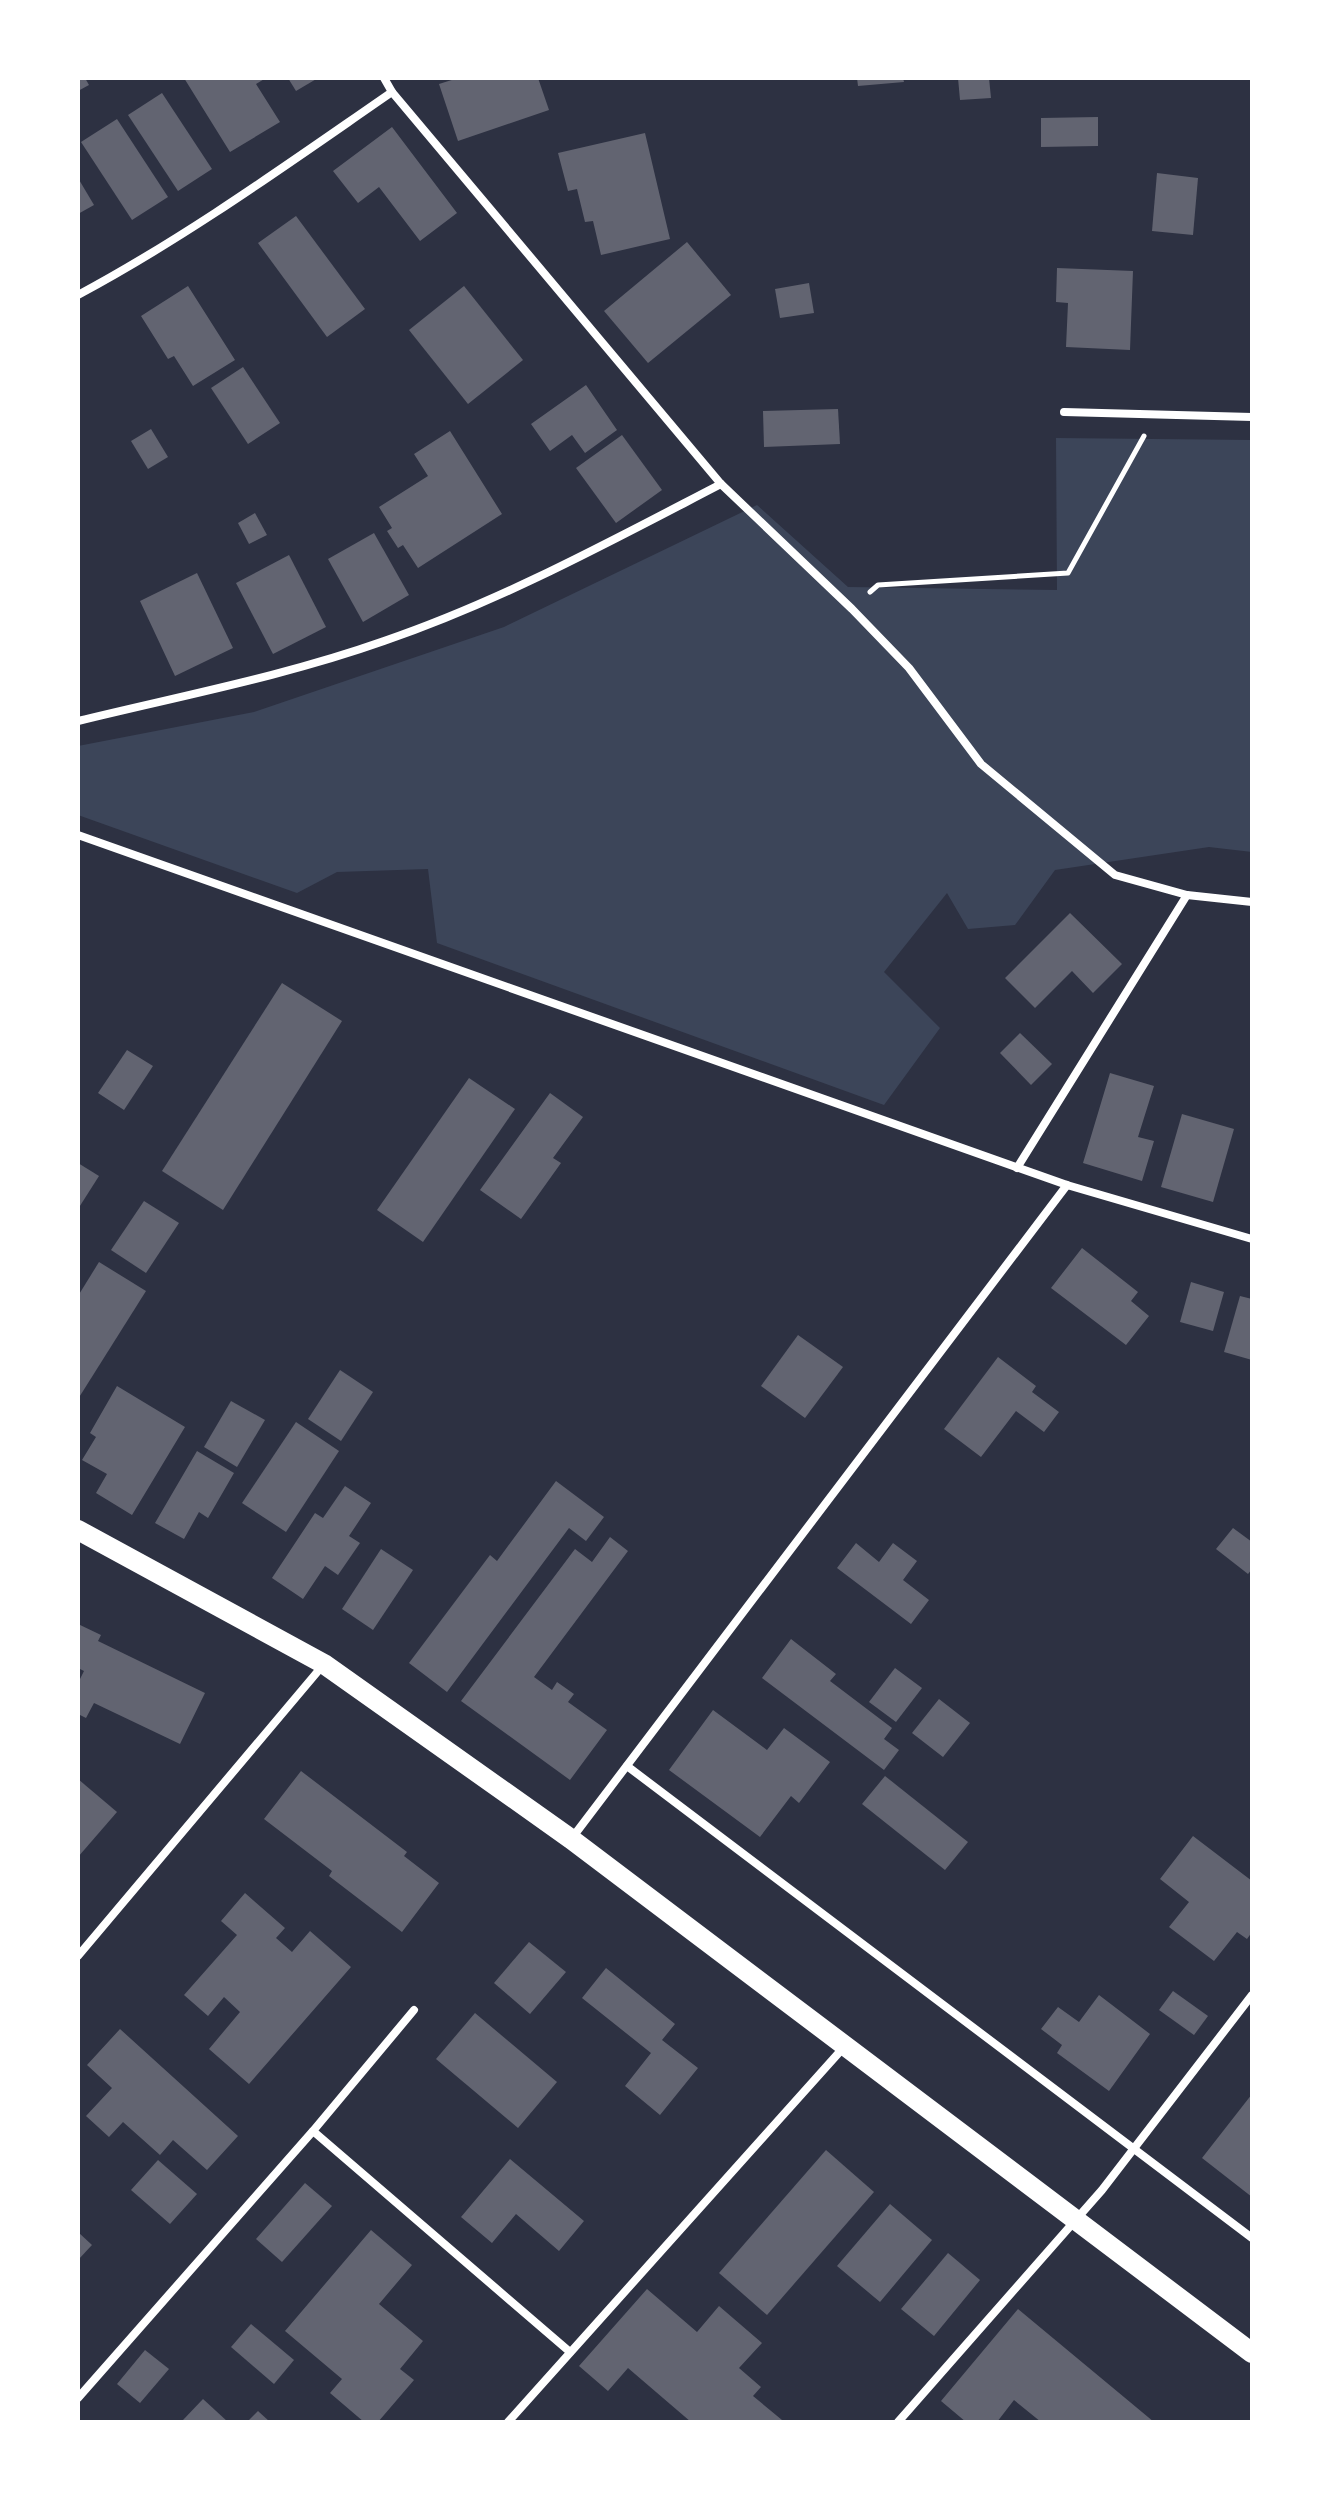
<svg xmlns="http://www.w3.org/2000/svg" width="1330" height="2500" font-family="'Golos Text',sans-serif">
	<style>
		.green { fill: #3c4559 }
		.building { fill: #626471 }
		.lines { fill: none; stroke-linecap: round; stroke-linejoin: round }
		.path { stroke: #fff; stroke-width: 5 }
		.minor { stroke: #fff; stroke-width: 8 }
		.primary { stroke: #fff; stroke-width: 20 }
	</style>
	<rect width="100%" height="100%" fill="#2d3142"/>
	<!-- green -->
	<path class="green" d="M1056,438L1252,440V852L1209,847L1055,870L1015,925L968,929L947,893L884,972L940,1028L884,1105L437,943L428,869L337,872L297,893L78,815V746L254,712L504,627L757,505L848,587L1057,590Z"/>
	<!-- building -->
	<g class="building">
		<path d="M78,78H85L89,85L78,91Z"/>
		<path d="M184,78H266L256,84L280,122L230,152Z"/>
		<path d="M288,78H318L296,91Z"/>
		<path d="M458,78H538L549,110L458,141L439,84Z"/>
		<path d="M857,78H903L904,82L858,86Z"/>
		<path d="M958,78H989L991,98L960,100Z"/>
		<path d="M162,93L212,169L178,191L128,115Z"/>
		<path d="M1098,117V146L1041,147V118Z"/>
		<path d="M117,119L168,197L132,220L81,142Z"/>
		<path d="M392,127L457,213L420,241L379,187L358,203L333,171Z"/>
		<path d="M645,133L670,239L601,255L593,221L585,222L577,189L568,191L558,153Z"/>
		<path d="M1157,173L1198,178L1193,235L1152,231Z"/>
		<path d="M78,178L94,205L78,214Z"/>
		<path d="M296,216L365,309L327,337L258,243Z"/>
		<path d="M687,242L731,295L648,363L604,311Z"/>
		<path d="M1057,268L1133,271L1130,350L1066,347L1068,303L1056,302Z"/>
		<path d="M809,283L814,313L780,318L775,289Z"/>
		<path d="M188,286L235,360L193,386L174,356L168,359L141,316Z"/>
		<path d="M464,286L523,360L468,404L409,330Z"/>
		<path d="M243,367L280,423L248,444L211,388Z"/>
		<path d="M586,385L617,430L585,453L572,435L550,451L531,424Z"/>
		<path d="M838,409L840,444L764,447L763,411Z"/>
		<path d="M151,429L168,457L148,469L131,441Z"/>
		<path d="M450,431L502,514L418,568L403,545L398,548L387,531L392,528L379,507L428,476L414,454Z"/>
		<path d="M622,435L662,490L616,523L576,468Z"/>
		<path d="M255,513L267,535L249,544L238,523Z"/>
		<path d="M374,533L409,595L363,622L328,559Z"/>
		<path d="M289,555L326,627L273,654L236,583Z"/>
		<path d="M197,573L233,648L175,676L140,601Z"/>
		<path d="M1070,913L1122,964L1093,993L1072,971L1035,1008L1005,978Z"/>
		<path d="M282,983L342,1021L223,1210L162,1171Z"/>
		<path d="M1020,1033L1052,1064L1031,1085L1000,1053Z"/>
		<path d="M127,1050L153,1066L124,1110L98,1093Z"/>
		<path d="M1110,1073L1154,1086L1138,1137L1154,1141L1142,1181L1083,1163Z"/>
		<path d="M469,1078L515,1109L423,1242L377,1210Z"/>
		<path d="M550,1093L583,1117L553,1158L561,1163L521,1219L480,1190Z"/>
		<path d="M1182,1114L1234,1129L1213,1202L1161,1187Z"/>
		<path d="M78,1163L99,1176L78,1209Z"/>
		<path d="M144,1201L179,1223L146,1273L111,1250Z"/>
		<path d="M1082,1248L1138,1292L1131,1301L1149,1316L1126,1345L1051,1288Z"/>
		<path d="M99,1262L146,1291L78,1399V1296Z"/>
		<path d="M1191,1282L1224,1292L1213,1331L1180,1322Z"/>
		<path d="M1240,1296L1252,1299V1360L1224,1352Z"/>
		<path d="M798,1335L843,1367L805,1418L761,1386Z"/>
		<path d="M998,1357L1036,1386L1032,1392L1059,1412L1044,1432L1016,1411L981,1457L944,1429Z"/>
		<path d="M340,1370L373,1392L341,1441L308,1419Z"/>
		<path d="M117,1386L185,1427L132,1515L96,1493L107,1474L82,1460L96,1437L90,1433Z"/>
		<path d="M231,1401L265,1420L237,1467L204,1447Z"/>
		<path d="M296,1422L339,1451L286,1532L242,1503Z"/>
		<path d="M197,1451L234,1473L208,1518L199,1512L184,1539L155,1523Z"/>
		<path d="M556,1481L604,1517L586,1541L569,1528L447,1692L409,1663L490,1555L497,1561Z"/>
		<path d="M345,1486L371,1503L349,1536L360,1543L338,1575L325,1566L303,1599L272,1578L315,1513L323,1518Z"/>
		<path d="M1233,1528L1252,1542V1569L1248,1574L1216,1549Z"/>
		<path d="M610,1537L628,1551L534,1677L552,1690L557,1682L574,1694L568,1702L607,1730L570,1780L461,1701L575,1549L592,1562Z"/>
		<path d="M856,1543L879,1562L893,1543L917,1561L903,1580L929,1600L911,1624L837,1568Z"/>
		<path d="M381,1549L413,1570L373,1630L342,1609Z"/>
		<path d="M78,1624L101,1635L98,1641L205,1693L180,1744L94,1703L86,1718L78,1714V1683L84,1671L78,1668Z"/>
		<path d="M791,1639L836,1674L830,1681L892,1728L884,1739L899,1750L884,1770L762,1678Z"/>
		<path d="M895,1668L922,1688L896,1722L869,1702Z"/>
		<path d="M939,1699L970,1723L943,1757L912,1733Z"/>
		<path d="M713,1710L767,1750L784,1728L830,1762L799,1803L791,1796L760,1837L669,1770Z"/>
		<path d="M301,1771L407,1852L404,1856L439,1883L402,1932L329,1876L332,1871L264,1819Z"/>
		<path d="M885,1776L968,1842L945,1870L862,1804Z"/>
		<path d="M78,1779L117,1812L78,1857Z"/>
		<path d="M1193,1836L1252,1881V1932L1247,1939L1237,1932L1214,1961L1169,1927L1189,1902L1160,1879Z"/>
		<path d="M245,1893L285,1928L276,1938L292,1952L310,1931L351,1967L249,2084L209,2049L240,2012L224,1997L208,2016L184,1995L237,1935L221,1921Z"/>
		<path d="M529,1942L566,1972L530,2014L494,1983Z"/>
		<path d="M606,1968L675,2024L662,2040L698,2068L660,2115L625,2086L651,2053L582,1998Z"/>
		<path d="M1173,1991L1208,2016L1194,2035L1159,2010Z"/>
		<path d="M1099,1995L1150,2034L1109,2091L1057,2053L1062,2045L1041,2029L1058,2007L1079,2022Z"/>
		<path d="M475,2013L557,2082L518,2128L436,2059Z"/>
		<path d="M120,2029L238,2136L207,2170L173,2140L160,2155L123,2122L109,2137L86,2116L112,2088L87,2065Z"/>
		<path d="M1252,2094V2197L1202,2158Z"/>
		<path d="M826,2150L874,2192L767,2315L719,2273Z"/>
		<path d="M510,2159L584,2221L559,2251L516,2214L492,2243L461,2217Z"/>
		<path d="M158,2160L197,2194L170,2224L131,2190Z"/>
		<path d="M305,2183L332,2206L282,2262L256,2239Z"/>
		<path d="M890,2204L932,2240L880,2302L837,2266Z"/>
		<path d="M371,2230L412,2265L379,2304L423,2341L400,2369L414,2380L378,2422H364L330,2393L342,2379L285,2331Z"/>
		<path d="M78,2232L92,2245L78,2260Z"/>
		<path d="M948,2253L980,2280L934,2336L901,2309Z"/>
		<path d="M647,2289L697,2332L719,2306L762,2343L739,2368L761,2387L753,2396L782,2420L781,2422H691L628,2368L608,2391L579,2366Z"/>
		<path d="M1018,2309L1154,2422H1041L1014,2400L997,2422H966L941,2401Z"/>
		<path d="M251,2324L294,2360L274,2384L231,2347Z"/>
		<path d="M145,2350L169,2369L140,2403L117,2384Z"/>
		<path d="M203,2399L228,2422H185L183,2420Z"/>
		<path d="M258,2411L270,2422H247Z"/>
	</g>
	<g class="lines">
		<!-- path -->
		<path class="path" d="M870,592L878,585L1068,573L1144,436"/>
		<!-- minor -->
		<g class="minor">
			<path d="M384,78L392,92L721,484L852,609L909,668L981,764L1115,875L1187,895L1017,1168"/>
			<path d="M78,295C188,236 289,163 392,92"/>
			<path d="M1064,412L1252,417"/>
			<path d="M78,721C180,696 285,676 384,641C501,601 611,541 721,484"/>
			<path d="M78,835L1067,1185L1252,1239"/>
			<path d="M1187,895L1252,902"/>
			<path d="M627,1766L1252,2238"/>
			<path d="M572,1838L1067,1185"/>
			<path d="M78,1956L324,1664"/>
			<path d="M313,2131L570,2352"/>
			<path d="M78,2398L313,2131L414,2010"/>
			<path d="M508,2422L844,2047"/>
			<path d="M898,2422L1102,2190L1252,1995"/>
		</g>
		<!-- primary -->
		<path class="primary" d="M78,1530L324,1664L571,1839L1252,2353"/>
	</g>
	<!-- border -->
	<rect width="1330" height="2500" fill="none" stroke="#ffffff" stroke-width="160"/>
</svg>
